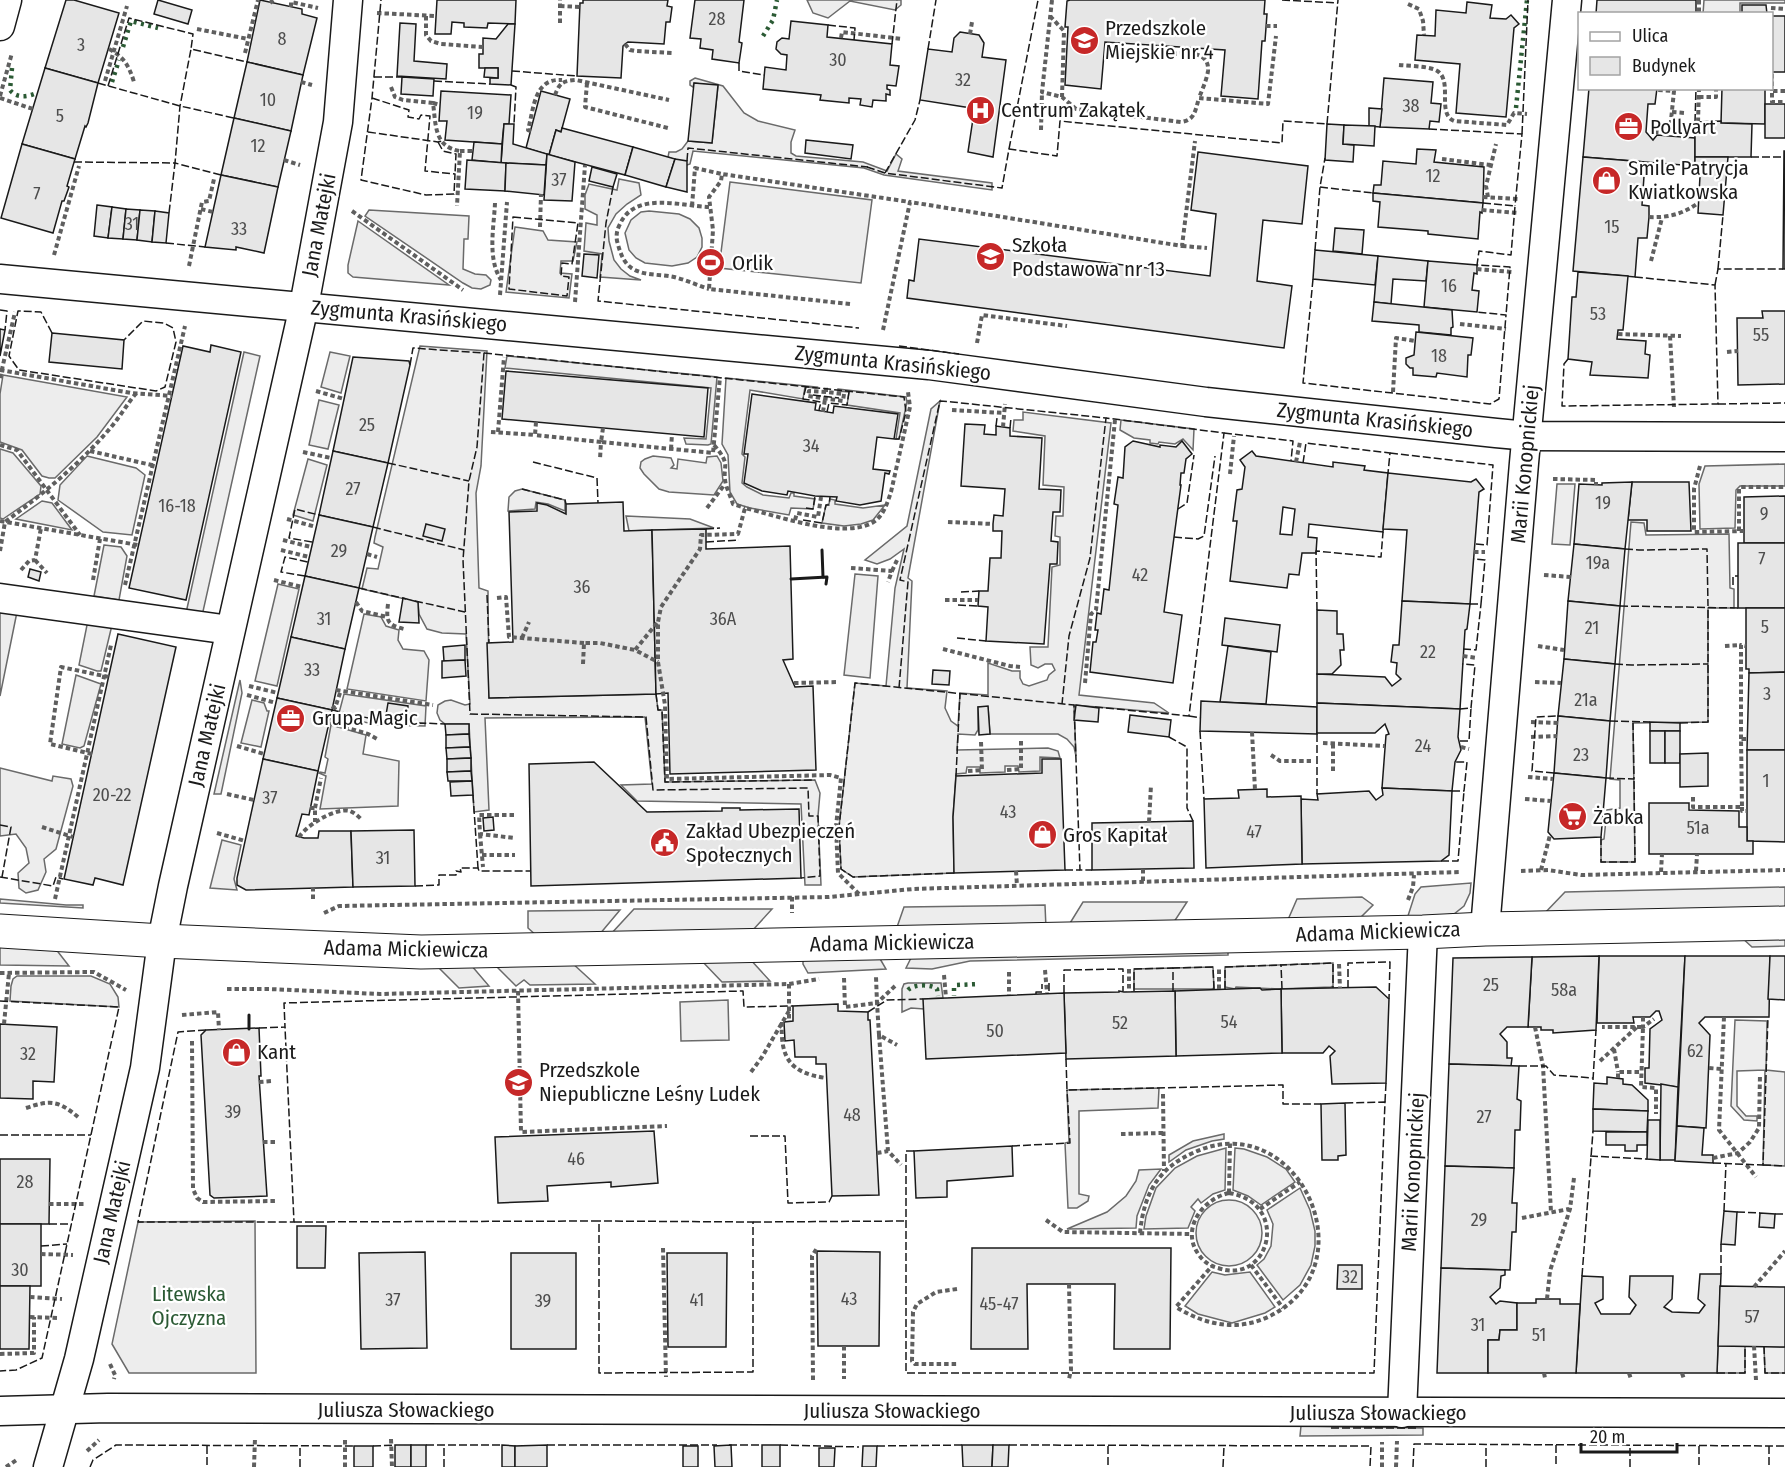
<svg xmlns="http://www.w3.org/2000/svg" width="1785" height="1467" font-family="'Fira Sans Condensed',sans-serif">
	<style>
		.built { fill: #ededed; stroke: #6a6a6a; stroke-width: 1.5 }
		.building { fill: #e6e6e6; stroke: #1a1a1a; stroke-width: 1.5; fill-rule: evenodd }
		.lines { fill: none; stroke-linecap: round; stroke-linejoin: round }
		.minor-casing { stroke: #1a1a1a; stroke-width: 31 }
		.tertiary-casing { stroke: #1a1a1a; stroke-width: 35 }
		.path { stroke: #5f5f5f; stroke-width: 4; stroke-dasharray: 4.5 3; stroke-linecap: butt }
		.minor { stroke: #fff; stroke-width: 28 }
		.tertiary { stroke: #fff; stroke-width: 33 }
		.hedge { stroke: #2b5a34; stroke-width: 4.5; stroke-dasharray: 3 4.5; stroke-linecap: butt }
		.fence { stroke: #1a1a1a; stroke-width: 1.5; stroke-dasharray: 8 3; stroke-linecap: butt }
		.wall { stroke: #1a1a1a; stroke-width: 3 }
		.labels { text-anchor: middle; stroke-width: 4.5; stroke-linejoin: round; paint-order: stroke }
		.number-label { font-size: 18px; fill: #4d4d4d }
		.poi-label { font-size: 21px; fill: #1a1a1a; stroke: #fff; text-anchor: start }
		.street-label { font-size: 21px; fill: #1a1a1a; stroke: #fff }
		.park-label { font-size: 21px; fill: #2b5a34; stroke: #fff }
	</style>
	<rect width="100%" height="100%" fill="#fff"/>
	<!-- built -->
	<g class="built">
		<path d="M807,0H901V5L895,10L850,1L828,18L813,13Z"/>
		<path d="M1704,0H1785V3H1740V13L1703,14Z"/>
		<path d="M695,78L723,86L744,113L758,121L795,130L791,142V153L796,156L863,162L887,171L896,154L902,159L898,171L992,183V190L884,175L864,168L693,151L690,164L687,165L668,157L669,152H676L682,149L688,141L712,143L718,86L694,83L693,87L690,85V81Z"/>
		<path d="M619,179L639,183L641,195L627,204L616,214L608,228L609,241L614,260L621,269L630,276L641,280L600,277L602,254L584,251L586,223L597,225V215L585,209V195L589,184L617,190Z"/>
		<path d="M730,182L872,200L861,283L719,268Z"/>
		<path d="M369,210L469,216L468,239H464L463,269L475,274L486,275L491,280L490,285L481,289L472,288L463,283L365,216Z"/>
		<path d="M649,211L679,214L690,219L699,228L702,238V247L697,257L688,263L672,266L645,263L636,258L629,250L625,233L631,220L641,212Z"/>
		<path d="M358,221L449,285L353,277L348,273V265Z"/>
		<path d="M515,227L543,231L548,240L577,242L573,261H561L560,273L572,274L569,298L506,292Z"/>
		<path d="M420,346L487,351L481,466L476,493L479,588L488,591L489,698L656,694L658,710H662L665,782L815,780L820,793L818,816L821,885H805L801,804L637,801L621,785L652,784L645,717L485,718L489,810L474,812L469,724H445L440,720L437,713L438,705L445,701L451,700L465,705L470,704L466,634L442,633L427,629L419,614L418,602L362,589L367,568L378,569L383,547L374,543L375,537Z"/>
		<path d="M244,352L260,356L202,616L186,613Z"/>
		<path d="M330,352L350,356L341,393L321,387Z"/>
		<path d="M507,356L717,377L711,444L708,445L686,444L684,438L706,439L711,388L505,368Z"/>
		<path d="M3,375L127,397L97,437L55,478H49L42,476L22,450L0,442V394Z"/>
		<path d="M726,378L817,387L816,388L805,387L803,399L750,390L742,454L745,457L742,483L747,487L763,495L789,498L791,493H794V496L815,499L813,509L791,508L789,515L750,508L737,504L730,492L728,455L722,444Z"/>
		<path d="M838,389L906,397L907,402L899,439H896L900,413L847,405L849,392L838,391Z"/>
		<path d="M319,400L339,405L328,449L309,445Z"/>
		<path d="M940,401L908,578L912,581L907,688L947,691L945,708L951,721L958,726L960,693L988,695V663L1012,671H1020V678L1023,684L1029,686L1047,680L1049,675L1055,670L1052,664H1045L1038,668L1031,665L1030,647H1048L1052,567L1060,565V537L1055,536L1056,516H1063L1064,487L1043,485L1045,436L1013,431L1014,420H1023V412L1111,423L1079,695L1154,703L1169,713L1074,705L1076,756L1074,747L1067,739L1058,734H990L988,707H978V730L975,735L958,734L957,750L1048,748L1058,751L1060,758L1040,757V771L1019,772L1018,766H1005V772L980,773V767H967L966,773L956,774L953,817L954,873L853,877L841,869L839,827L855,683L886,686L895,588L904,549L890,559L877,564L865,560L907,526L931,409Z"/>
		<path d="M1121,420L1194,429L1193,450L1183,439L1175,444L1159,442L1158,444L1150,443V440L1134,438L1120,430Z"/>
		<path d="M0,449L13,453L41,486L40,494L3,519L0,518Z"/>
		<path d="M87,456L136,468L145,475L132,535L103,532L58,500L60,485Z"/>
		<path d="M653,456L671,458L674,465L671,468L677,469L678,459L706,463L707,457L717,456L721,463L723,481L714,495L669,492L659,489L644,474L640,468L641,462L645,459Z"/>
		<path d="M308,459L327,465L313,521L293,515Z"/>
		<path d="M1785,464V486H1740L1736,490L1735,528L1700,529L1699,484L1705,466Z"/>
		<path d="M1557,484H1575L1570,545L1552,544Z"/>
		<path d="M522,489L565,500V511L548,504L536,502L535,509L508,511L509,497L515,491Z"/>
		<path d="M830,499L835,500V504L863,508L885,505L873,520L861,524L844,526L822,523L826,505L829,504Z"/>
		<path d="M42,501L52,503L72,530L16,519Z"/>
		<path d="M626,516L690,519L714,528L629,531Z"/>
		<path d="M1631,522L1644,523L1646,535L1729,534L1730,588L1734,589V608H1708V722L1633,723L1635,862H1601V840L1604,839L1607,810L1620,808V780L1610,779Z"/>
		<path d="M104,545L121,547L127,556L119,600L94,596Z"/>
		<path d="M855,574L878,576L870,678L844,675Z"/>
		<path d="M278,584L299,589L277,686L255,681Z"/>
		<path d="M18,607L0,696V612Z"/>
		<path d="M364,614L381,617L386,626L399,630L398,640L403,649L424,651L429,660L426,701L347,689Z"/>
		<path d="M103,619L112,625L101,671H97L79,665L87,625Z"/>
		<path d="M76,675L101,684L84,746L80,748L62,744Z"/>
		<path d="M240,680L242,693L221,794H214Z"/>
		<path d="M344,694L426,706L425,726L379,725L338,717Z"/>
		<path d="M252,700L264,703L267,711H269L261,747L241,743Z"/>
		<path d="M331,725L366,735L363,754L399,761L398,806L320,809L326,776L319,773L320,772L325,773L328,759L325,757Z"/>
		<path d="M0,768L52,781L53,776L71,779L73,786L56,849L44,859L46,872L38,890L26,893L19,888L18,873L29,863L26,848L16,834L0,836Z"/>
		<path d="M222,840L241,845L234,879L237,890L210,888Z"/>
		<path d="M1471,883L1470,893L1464,906L1454,914L1407,919L1415,894L1421,887Z"/>
		<path d="M1785,887V910L1542,916L1565,892Z"/>
		<path d="M1362,897L1373,905L1357,921L1287,922L1297,899Z"/>
		<path d="M0,899L66,905H83V908L0,903Z"/>
		<path d="M1083,902H1187L1172,925L1067,928Z"/>
		<path d="M1045,905L1046,928L896,930L904,907Z"/>
		<path d="M634,909H772L752,931L610,935Z"/>
		<path d="M620,910L599,935L538,937L528,928V911Z"/>
		<path d="M1785,935V946L1752,947L1740,936Z"/>
		<path d="M0,945L55,948L69,966L0,965Z"/>
		<path d="M1228,949V955L970,961L932,969L906,968L912,956Z"/>
		<path d="M879,957L886,969L808,973L803,964V958Z"/>
		<path d="M749,958L770,981L722,982L700,959Z"/>
		<path d="M571,962L595,984L530,985L524,980L516,986L493,963Z"/>
		<path d="M1333,963V986L1331,987L1279,989L1236,987L1235,989L1225,987V967Z"/>
		<path d="M436,965H471L489,986L459,988Z"/>
		<path d="M1213,967L1214,988L1212,989H1134V969Z"/>
		<path d="M17,976H91L110,984L118,997L119,1007L10,1001L11,986L13,979Z"/>
		<path d="M908,983H941L943,998L924,999V1009L911,1008L902,1012V989L904,984Z"/>
		<path d="M728,1000L729,1040L681,1041L680,1002Z"/>
		<path d="M1735,1020L1767,1021L1766,1070L1785,1072V1166L1763,1165L1765,1070L1737,1071V1106L1746,1116H1757V1121L1744,1120L1731,1106Z"/>
		<path d="M1159,1088L1158,1108L1079,1111V1194L1089,1196L1088,1201L1077,1208H1068L1065,1143L1069,1142L1067,1090Z"/>
		<path d="M1224,1134V1139L1212,1141L1186,1150L1169,1162V1155L1193,1141Z"/>
		<path d="M1226,1148L1225,1190L1213,1194L1201,1203L1198,1199L1191,1207L1195,1211L1188,1228L1144,1229L1146,1216L1156,1188L1175,1168L1197,1156Z"/>
		<path d="M1235,1148L1244,1149L1267,1157L1286,1169L1295,1182L1261,1205L1248,1196L1233,1190Z"/>
		<path d="M1161,1169L1149,1185L1137,1216L1136,1228L1067,1229L1107,1212L1126,1196L1136,1181L1139,1170Z"/>
		<path d="M1300,1188L1310,1210L1315,1231V1246L1311,1265L1300,1285L1283,1300L1257,1265L1264,1259L1271,1246L1273,1224L1267,1210Z"/>
		<circle cx="1229" cy="1233" r="33"/>
		<path d="M255,1221L256,1373H129L112,1344L138,1222Z"/>
		<path d="M1212,1272L1225,1275L1250,1272L1275,1307L1265,1313L1232,1323L1198,1314L1185,1306Z"/>
		<path d="M1718,1346H1745V1373H1717Z"/>
		<path d="M1764,1346L1785,1347V1373H1765Z"/>
		<path d="M1301,1426L1423,1428V1435L1300,1436Z"/>
	</g>
	<!-- building -->
	<g class="building">
		<path d="M66,0H74L119,13L98,83L45,68Z"/>
		<path d="M158,0L192,10L188,24L154,14Z"/>
		<path d="M260,0L302,9V14L317,18L303,75L247,62Z"/>
		<path d="M437,0H516L515,24L488,23L487,28L464,27V23L452,22L451,34H435Z"/>
		<path d="M583,0H668L667,6L672,7L670,22H666L664,44L628,42L625,44L623,46L621,78L577,76L580,3H583Z"/>
		<path d="M695,0H744L739,42L742,43L739,63L712,59L713,50L700,48L701,39L690,38Z"/>
		<path d="M1070,0H1265L1264,14H1267L1265,41H1262L1258,99L1221,96L1225,50L1105,42L1101,89L1065,85L1068,27H1065L1067,1Z"/>
		<path d="M1597,0H1696V14H1596Z"/>
		<path d="M1467,2L1492,5L1490,18L1506,19L1511,15L1519,24L1514,28L1506,117L1456,113L1460,64L1415,60L1417,35L1435,36L1436,10L1466,13Z"/>
		<path d="M1742,5H1766L1767,14H1742Z"/>
		<rect x="1772" y="16" width="13" height="56"/>
		<path d="M791,21L828,25L827,37L892,44L890,65L899,66L896,86L887,85V89L890,90V95L886,94V101L873,100L872,107L860,105L861,99L849,98V103L820,100L821,95L763,89L765,67L786,70L787,55L781,54L776,49L777,42L782,38L789,39Z"/>
		<path d="M400,23L416,24L414,61L447,64L446,79L397,76Z"/>
		<path d="M508,24H515L511,85L490,84V78H498V68H479V54H483V38L496,39Z"/>
		<path d="M960,32L979,35L984,43L982,57L1006,60L993,157L968,152L974,112L971,108L920,100L928,49L952,52L954,38Z"/>
		<path d="M247,62L303,75L291,131L234,118Z"/>
		<path d="M45,68L98,83L88,123L86,127L85,126L75,159L22,144Z"/>
		<path d="M485,68H498V78L484,77Z"/>
		<path d="M402,77L434,79L433,96L401,94Z"/>
		<path d="M1384,78L1433,82L1431,103L1441,104L1439,122L1430,121L1429,129L1380,127Z"/>
		<path d="M694,83L718,85L712,143L688,141Z"/>
		<path d="M1589,88H1657L1655,104H1648L1646,132L1653,140L1657,135L1695,138V166L1583,157Z"/>
		<path d="M1722,88H1765V124L1721,123Z"/>
		<path d="M441,91L511,95L509,124H504L502,144L445,140L447,121H439Z"/>
		<path d="M541,91L570,99L561,132L556,130L549,155L526,148Z"/>
		<rect x="1765" y="104" width="20" height="34"/>
		<path d="M1369,108L1382,109L1380,127L1369,126Z"/>
		<path d="M234,118L291,131L278,187L221,175Z"/>
		<path d="M1721,121V123L1752,124L1751,157H1695V122Z"/>
		<path d="M504,124H514L513,144L547,154L546,165L501,163Z"/>
		<path d="M1327,124L1344,125L1343,144L1354,145L1353,162L1325,160Z"/>
		<path d="M1344,125L1375,126L1374,146L1343,144Z"/>
		<path d="M562,128L633,147L625,175L549,155L556,130L561,132Z"/>
		<path d="M806,140L853,145L851,159L805,153Z"/>
		<path d="M474,142L502,144L501,163L472,160Z"/>
		<path d="M22,144L75,159L67,186L69,187L64,201H62L53,233L1,218Z"/>
		<path d="M633,147L675,159L666,187L625,175Z"/>
		<path d="M1417,149L1436,150L1434,162L1484,167L1483,203L1373,193L1374,185H1381L1383,161L1416,164Z"/>
		<path d="M1784,151H1785V269H1783Z"/>
		<path d="M1198,152L1308,166L1302,224L1263,220L1257,281L1292,286L1284,348L907,298L909,280L914,281L919,239L1210,276L1216,214L1191,210Z"/>
		<path d="M547,154L575,162L572,201L544,200Z"/>
		<path d="M1583,157L1645,162L1642,205L1649,206V217L1647,238H1638L1635,277L1573,271Z"/>
		<path d="M1695,157H1728L1723,215L1698,213L1700,176L1695,166Z"/>
		<path d="M675,159L687,161V192L666,187Z"/>
		<path d="M467,160L506,163L505,191L465,189Z"/>
		<path d="M506,163L546,165L544,195L505,191Z"/>
		<path d="M592,167L617,174L613,187L589,181Z"/>
		<path d="M221,175L278,187L264,253L236,247V250L205,247Z"/>
		<path d="M1373,193L1483,203L1482,213L1480,212L1478,239L1428,234V231L1378,227L1380,202L1373,201Z"/>
		<path d="M97,205L112,207L108,238L94,236Z"/>
		<path d="M112,207L126,209L123,239L108,238Z"/>
		<path d="M126,209L140,210L137,240L123,239Z"/>
		<path d="M140,210L155,211L152,242L137,240Z"/>
		<path d="M155,211L169,213L166,243L152,242Z"/>
		<path d="M1335,228L1364,230L1362,254L1333,251Z"/>
		<path d="M1315,250L1378,256L1375,285L1313,279Z"/>
		<path d="M584,254L599,255L597,278L582,276Z"/>
		<path d="M1378,256L1428,261L1426,281L1393,279L1391,304L1374,302Z"/>
		<path d="M1428,261L1477,265V274L1474,273L1472,290L1479,291L1477,312L1424,307Z"/>
		<path d="M1578,272L1628,276L1623,330H1618L1617,339L1646,341L1645,354L1650,355L1648,378L1590,375L1592,362L1568,359L1572,297H1576Z"/>
		<path d="M1374,302L1452,310L1453,327L1451,328V335L1419,332V325L1372,321Z"/>
		<path d="M1762,311H1785V384L1738,385L1737,318H1763Z"/>
		<path d="M0,329L5,330L0,356Z"/>
		<path d="M1416,332L1473,338L1471,355H1468L1467,377L1437,373L1436,377L1413,375V368H1410L1406,364V358L1414,355Z"/>
		<path d="M52,333L124,340L122,369L49,362Z"/>
		<path d="M211,345L241,352L186,600L129,588L183,346L210,352Z"/>
		<path d="M353,357L409,361L410,365L388,463L333,451Z"/>
		<path d="M506,371L708,388L704,437L502,419Z"/>
		<path d="M752,394L816,403L815,410L833,413L834,406L898,414L894,439L877,437L873,469L890,471L889,474L885,473L881,501L860,505L836,501L837,497L815,496L788,491L787,495L762,491L744,483L748,454H744Z"/>
		<path d="M965,424L985,425L984,434L996,435V426L1010,428V436L1042,438L1039,489L1061,490L1060,512H1053L1051,541L1058,542L1057,564H1050L1044,644L986,641L988,607L978,606L979,591H988L990,558H1001L1002,531H993V524L994,515L1003,516L1005,489L961,486Z"/>
		<path d="M1133,441L1160,447V445L1176,447L1182,441L1192,454L1186,459L1184,473H1181L1180,485H1181L1164,612L1182,615L1173,683L1090,672L1093,642H1096L1098,630H1095L1097,613L1101,614L1104,589L1109,590L1118,505L1114,504L1118,477L1123,478L1125,447Z"/>
		<path d="M333,451L388,463L373,527L319,515Z"/>
		<path d="M1252,451L1256,456L1333,467V462L1365,466L1364,470L1388,473L1383,532L1309,524L1308,537L1317,538L1316,553H1302L1299,575L1289,574L1287,588L1230,581L1237,521H1233L1237,490L1242,489L1245,467L1240,460ZM1283,507L1295,509L1292,535L1280,534Z"/>
		<path d="M1388,473L1471,482L1476,479L1484,489L1479,492L1470,604L1402,601L1407,530L1383,529Z"/>
		<path d="M1632,482H1689L1691,531H1647V520H1628Z"/>
		<path d="M1632,482L1625,549L1574,544L1579,484L1602,485V483Z"/>
		<path d="M1785,496V543H1744V497Z"/>
		<path d="M623,502L624,531L652,530L656,694L489,698L487,643L513,642L509,512L537,511V503L547,505L566,514V504Z"/>
		<path d="M319,515L373,527L359,588L305,576Z"/>
		<path d="M426,524L445,529L442,541L423,536Z"/>
		<path d="M706,529V549L790,546L793,659L783,660L795,687L813,686L816,770L670,774L668,693L656,694L652,530Z"/>
		<rect x="1738" y="543" width="47" height="65"/>
		<path d="M1574,544L1625,549L1620,606L1568,601Z"/>
		<path d="M30,569L41,572L39,581L28,577Z"/>
		<path d="M305,576L359,588L345,649L291,637Z"/>
		<path d="M403,598L418,602L419,623L399,622Z"/>
		<path d="M1402,601L1470,604L1467,629L1465,630L1460,709L1317,703V674L1385,677L1392,686L1401,679L1396,674L1397,663L1391,662L1393,645H1399Z"/>
		<path d="M1568,601L1620,606L1615,664L1564,659Z"/>
		<path d="M1746,608H1785V672L1749,673V669H1746Z"/>
		<path d="M1317,610L1337,611V634H1343L1344,650H1340L1341,665L1332,674H1317Z"/>
		<path d="M1225,618L1280,625L1277,652L1222,645Z"/>
		<path d="M118,634L176,647L123,885L95,878L93,885L64,879Z"/>
		<path d="M291,637L345,649L332,710L277,698Z"/>
		<path d="M465,645V660L444,661L443,647Z"/>
		<path d="M1228,646L1271,652L1266,704L1220,702Z"/>
		<path d="M1564,659L1615,664L1610,721L1558,716Z"/>
		<path d="M465,660L466,676L442,678V661Z"/>
		<path d="M933,670L950,671L949,685L932,684Z"/>
		<path d="M1785,672V750H1747L1749,673Z"/>
		<path d="M277,698L332,710L318,771L263,759Z"/>
		<path d="M1201,701L1317,707V734L1200,731Z"/>
		<path d="M388,703L408,706L407,717L386,715Z"/>
		<path d="M1317,703L1460,709L1458,737L1461,750L1455,762L1452,791L1382,788L1386,735L1389,734L1385,724L1375,733H1317Z"/>
		<path d="M1076,705L1099,708L1098,722L1074,720Z"/>
		<path d="M988,706L990,734L979,735L978,707Z"/>
		<path d="M1130,715L1171,720L1169,737L1128,732Z"/>
		<path d="M1558,716L1610,721L1606,778L1554,773Z"/>
		<path d="M1650,722L1680,723V731H1650Z"/>
		<path d="M445,724H469V734L446,735Z"/>
		<rect x="1650" y="731" width="15" height="32"/>
		<rect x="1665" y="731" width="15" height="32"/>
		<path d="M469,734L470,747L446,748V735Z"/>
		<path d="M470,747L471,758L447,759L446,748Z"/>
		<path d="M1747,750H1785V842L1747,841Z"/>
		<path d="M1708,753V786L1680,787V754Z"/>
		<path d="M471,758V771L447,772V759Z"/>
		<path d="M263,759L318,771L309,815L302,814L296,836L304,838H318L319,831H351L353,887L246,890L237,885V878Z"/>
		<path d="M1042,759H1061L1065,870L954,873L953,817L956,776L1042,773Z"/>
		<path d="M594,762L647,812L722,811V808H740V810L799,809L801,878L531,886L529,764Z"/>
		<path d="M471,771L472,781H448L447,772Z"/>
		<path d="M1554,773L1606,778L1601,837L1554,839L1548,832Z"/>
		<path d="M472,781L473,795L451,796L450,782Z"/>
		<path d="M1382,788L1452,791L1449,855L1441,861L1302,864L1301,799L1318,800L1317,794L1369,791L1376,800L1383,795Z"/>
		<path d="M1267,789V797L1301,796L1302,864L1206,868L1204,799L1239,798L1238,790Z"/>
		<path d="M1649,803H1689V810L1739,811V827H1747V841H1753V854H1649Z"/>
		<path d="M493,817L494,830L484,831L483,818Z"/>
		<path d="M1193,821L1194,868L1092,870V823Z"/>
		<path d="M414,830L415,886L353,887L351,831Z"/>
		<path d="M1599,956H1685L1678,1087L1645,1083V1068H1649L1650,1029L1662,1020L1659,1011H1656L1650,1017H1633L1634,1023H1597Z"/>
		<path d="M1599,956L1596,1030L1553,1033V1030H1541V1027H1528L1532,957Z"/>
		<path d="M1685,956H1770L1769,1017H1705L1699,1023L1710,1035L1706,1128L1677,1126Z"/>
		<path d="M1770,956H1785V1000L1768,999Z"/>
		<path d="M1532,957L1528,1027H1507L1500,1034L1507,1042V1058H1512L1511,1066L1449,1064L1453,958Z"/>
		<path d="M1376,987L1389,999L1386,1083L1332,1084L1330,1056L1335,1051L1329,1046L1323,1053H1282L1281,989Z"/>
		<path d="M1260,988L1262,990L1281,989L1282,1053L1176,1056L1175,991Z"/>
		<path d="M1119,991L1124,992L1175,991L1176,1056L1066,1059L1064,993L1119,992Z"/>
		<path d="M1064,993L1066,1053L926,1059L923,999Z"/>
		<path d="M838,1004V1011L868,1012V1020H870L879,1195L832,1196L826,1064H816V1057H795L794,1040L785,1041L784,1022L793,1021V1006Z"/>
		<path d="M0,1024L57,1027L54,1082L33,1081V1099L0,1098Z"/>
		<path d="M259,1028L261,1076H259L267,1196L214,1198L210,1195L201,1035L206,1030Z"/>
		<path d="M1449,1064L1519,1066L1517,1099L1521,1101L1520,1130H1515L1514,1168L1445,1166Z"/>
		<path d="M1607,1077L1623,1079V1084L1632,1085L1648,1100V1111L1593,1109L1594,1083L1607,1084Z"/>
		<path d="M1661,1084L1678,1087L1675,1160H1660Z"/>
		<path d="M1345,1103L1346,1155L1338,1156V1160H1322L1321,1104Z"/>
		<path d="M1593,1109L1648,1111L1647,1132L1593,1131Z"/>
		<path d="M1648,1120H1660V1160L1647,1159Z"/>
		<path d="M1677,1126L1704,1128L1702,1155H1713V1163L1675,1161Z"/>
		<path d="M654,1131L658,1183L611,1187V1182L547,1186L548,1201L498,1203L495,1137Z"/>
		<path d="M1606,1132H1647V1145H1637V1151H1625V1145H1606Z"/>
		<path d="M1012,1146L1013,1176L947,1181V1197L916,1198L914,1151Z"/>
		<path d="M0,1159H50L49,1224H0Z"/>
		<path d="M1445,1166L1514,1168L1512,1203H1517L1516,1232H1512L1510,1270L1441,1268Z"/>
		<path d="M1724,1211L1737,1212L1735,1245L1721,1244Z"/>
		<path d="M1760,1213L1775,1214L1774,1228L1759,1227Z"/>
		<rect x="0" y="1224" width="41" height="62"/>
		<path d="M297,1226H326L325,1268H297Z"/>
		<path d="M972,1248H1171L1170,1349H1114L1115,1284H1027L1028,1349H971Z"/>
		<path d="M817,1251L880,1252L879,1346H818Z"/>
		<path d="M425,1252L427,1348L361,1349L359,1253Z"/>
		<rect x="511" y="1253" width="65" height="96"/>
		<path d="M667,1253H727L726,1347H668Z"/>
		<path d="M1338,1265H1362V1289H1337Z"/>
		<path d="M1441,1268L1505,1270V1275L1501,1276L1500,1288L1490,1297L1496,1304L1500,1301L1517,1303V1330H1500L1499,1340H1488V1373H1437Z"/>
		<path d="M1700,1274H1721L1717,1373H1576L1582,1276L1603,1277V1299L1595,1303L1601,1314H1630L1636,1305L1629,1297L1630,1276H1673L1672,1299L1664,1307L1672,1312L1699,1313L1705,1305L1698,1299Z"/>
		<path d="M0,1286H30L29,1349H0Z"/>
		<path d="M1720,1286L1785,1287V1347L1718,1346Z"/>
		<path d="M1536,1299H1560V1304H1580L1576,1373H1488V1340H1499L1500,1330H1517V1303H1536Z"/>
		<rect x="395" y="1445" width="16" height="22"/>
		<rect x="411" y="1445" width="15" height="22"/>
		<path d="M502,1445L515,1446V1467H502Z"/>
		<path d="M547,1445V1467H515V1446Z"/>
		<path d="M731,1445L732,1467H715L714,1446Z"/>
		<rect x="762" y="1445" width="18" height="22"/>
		<path d="M962,1445H993L992,1467H963Z"/>
		<path d="M993,1445H1009L1008,1467H992Z"/>
		<rect x="354" y="1446" width="19" height="21"/>
		<rect x="683" y="1446" width="15" height="21"/>
		<path d="M863,1446H877L876,1467H862Z"/>
		<path d="M819,1448H835L834,1467H819Z"/>
	</g>
	<g class="lines">
		<defs>
			<g id="minor">
				<path d="M0,26L7,0"/>
				<path d="M0,279L929,365L1206,402L1496,433L1528,436L1785,437"/>
				<path d="M0,598L230,630"/>
				<path d="M1485,929L1524,463L1567,0"/>
				<path d="M0,1411L108,1408L1785,1413"/>
				<path d="M1402,1413L1423,932"/>
				<path d="M48,1467L79,1359L145,1068L162,941L173,886L304,306L338,122L348,0"/>
			</g>
			<path id="tertiary" d="M0,931L162,941L421,952L1423,932L1485,929L1785,923"/>
		</defs>
		<!-- minor casing -->
		<use href="#minor" class="minor-casing"/>
		<!-- tertiary casing -->
		<use href="#tertiary" class="tertiary-casing"/>
		<!-- path -->
		<g class="path">
			<path d="M1052,0L1042,92L1062,97L1076,109L1181,122C1195,120 1195,111 1199,98L1268,104L1276,36"/>
			<path d="M1699,0V14"/>
			<path d="M270,3L273,0"/>
			<path d="M1408,4L1419,9L1423,21L1424,35"/>
			<path d="M560,6L580,7"/>
			<path d="M291,7V2L318,8"/>
			<path d="M1771,8L1785,9"/>
			<path d="M377,13L436,16"/>
			<path d="M426,16V35L431,41L441,44L483,47"/>
			<path d="M1050,16L1064,31L1062,97"/>
			<path d="M560,23V0"/>
			<path d="M1266,26H1277"/>
			<path d="M197,29L248,39"/>
			<path d="M970,34L972,22"/>
			<path d="M841,38L842,32L903,39"/>
			<path d="M625,44L630,50L635,51L672,53"/>
			<path d="M109,49C124,57 129,66 134,82"/>
			<path d="M245,53L258,0"/>
			<path d="M1165,55C1179,53 1210,48 1208,71C1207,79 1202,90 1199,98"/>
			<path d="M1399,65C1410,66 1423,66 1433,69C1456,76 1435,113 1454,121L1507,125L1514,113L1527,114"/>
			<path d="M1772,74V91"/>
			<path d="M105,81L127,6"/>
			<path d="M301,82L312,85"/>
			<path d="M587,83L585,107L668,128"/>
			<path d="M391,87L395,97L403,100L433,103C436,125 434,147 460,151L457,206"/>
			<path d="M1785,91H1772V102H1785"/>
			<path d="M555,95C560,82 563,81 576,80L669,100"/>
			<path d="M0,96L12,53"/>
			<path d="M1699,97H1716V88"/>
			<path d="M0,98L33,109"/>
			<path d="M433,103L440,105"/>
			<path d="M1672,112L1685,113"/>
			<path d="M1698,122L1699,88"/>
			<path d="M1041,130L1042,92"/>
			<path d="M531,131L528,130C534,108 534,78 562,80"/>
			<path d="M1654,132L1666,133L1670,130L1674,91L1656,90"/>
			<path d="M460,151H473"/>
			<path d="M1442,159L1490,165"/>
			<path d="M284,160L300,165"/>
			<path d="M1483,197L1519,199"/>
			<path d="M1488,197L1486,186L1496,144"/>
			<path d="M495,203C494,227 487,258 501,280"/>
			<path d="M692,206L695,168L722,174"/>
			<path d="M709,207C681,206 635,191 620,224C617,230 616,234 617,241C620,252 623,263 633,269C645,276 660,274 674,277C686,280 697,285 709,289"/>
			<path d="M201,209L213,212"/>
			<path d="M1482,210L1518,213"/>
			<path d="M352,211L463,290"/>
			<path d="M1649,217C1668,218 1683,214 1698,203"/>
			<path d="M540,227L541,194"/>
			<path d="M1182,246L1207,248"/>
			<path d="M54,255L79,166"/>
			<path d="M1651,261L1662,218"/>
			<path d="M189,266L202,202L209,201L214,179"/>
			<path d="M1477,269L1512,272"/>
			<path d="M500,295L507,202"/>
			<path d="M575,302L585,165"/>
			<path d="M850,304L709,289L713,230L709,197L721,181L722,174L910,202"/>
			<path d="M1460,324L1506,329"/>
			<path d="M883,330L910,202L1182,246L1195,141"/>
			<path d="M1618,334L1681,336"/>
			<path d="M1670,336L1674,407"/>
			<path d="M977,343L982,315L1067,326"/>
			<path d="M1727,352L1738,351"/>
			<path d="M0,370L131,393L172,396"/>
			<path d="M0,378L15,312"/>
			<path d="M316,391L344,399"/>
			<path d="M826,392L809,391L808,396L843,401L844,394L826,392V385"/>
			<path d="M1393,392L1396,338L1416,341"/>
			<path d="M952,410L1004,413"/>
			<path d="M823,412L825,399"/>
			<path d="M536,422L535,435L601,442L600,459"/>
			<path d="M1003,427L1005,404"/>
			<path d="M603,428L601,442L713,453L720,377"/>
			<path d="M491,432L535,435"/>
			<path d="M498,432L504,357"/>
			<path d="M0,445L17,450L80,535"/>
			<path d="M714,445C733,467 721,465 726,485C728,491 731,498 733,504L745,508"/>
			<path d="M671,449L672,434"/>
			<path d="M90,451L156,466"/>
			<path d="M303,452L331,458"/>
			<path d="M1296,462L1300,442"/>
			<path d="M1700,466L1694,489V532L1744,531"/>
			<path d="M1230,474L1234,436"/>
			<path d="M1553,479L1596,480V485"/>
			<path d="M707,508L725,484"/>
			<path d="M287,519L316,527"/>
			<path d="M795,520L797,513L818,517L821,497"/>
			<path d="M0,521L138,545"/>
			<path d="M948,522L993,524"/>
			<path d="M1739,531V489L1741,487H1785"/>
			<path d="M283,540L311,547"/>
			<path d="M281,550L309,557"/>
			<path d="M0,551L5,522C44,493 81,463 112,426C121,415 128,403 137,392"/>
			<path d="M1474,552H1485"/>
			<path d="M367,554L377,557"/>
			<path d="M35,560L47,573"/>
			<path d="M851,568L892,571L888,582"/>
			<path d="M21,570L29,561L35,560L41,528"/>
			<path d="M892,571L898,558"/>
			<path d="M1544,575L1571,577"/>
			<path d="M93,580L100,539"/>
			<path d="M274,580L302,587"/>
			<path d="M125,585L185,326"/>
			<path d="M497,598L506,597L509,637L584,643"/>
			<path d="M945,600H978"/>
			<path d="M356,602L362,611L387,617"/>
			<path d="M388,604C386,621 387,625 404,629"/>
			<path d="M657,623L635,650L658,662"/>
			<path d="M522,638L529,622"/>
			<path d="M1538,646L1564,650"/>
			<path d="M1725,646L1741,645"/>
			<path d="M943,649L1010,666L1020,667"/>
			<path d="M1463,656L1477,658"/>
			<path d="M583,664L584,643H600L635,650"/>
			<path d="M1535,682L1561,683"/>
			<path d="M794,683L839,682"/>
			<path d="M1085,683L1091,614L1096,610L1115,420"/>
			<path d="M249,686L278,693"/>
			<path d="M336,690L433,705"/>
			<path d="M247,695L276,703"/>
			<path d="M332,706L335,708L341,690"/>
			<path d="M334,715L331,723L368,734L379,740"/>
			<path d="M1531,722L1558,723"/>
			<path d="M1252,732L1255,790"/>
			<path d="M1531,737L1557,736"/>
			<path d="M1741,739V645L1746,646"/>
			<path d="M1323,743L1385,746"/>
			<path d="M1333,744V774"/>
			<path d="M237,746L264,754"/>
			<path d="M1461,747L1469,749"/>
			<path d="M92,754L50,744L61,667L109,677"/>
			<path d="M1271,755L1280,761H1311"/>
			<path d="M1007,770L1021,769V741"/>
			<path d="M968,771L982,770L981,742"/>
			<path d="M1528,777L1553,779"/>
			<path d="M227,794L254,800"/>
			<path d="M1693,797V807H1742L1741,739H1747"/>
			<path d="M1525,799L1551,801"/>
			<path d="M1742,807V811H1747"/>
			<path d="M310,808H315V822"/>
			<path d="M315,808L321,778"/>
			<path d="M514,815H479L480,834L515,838"/>
			<path d="M1149,822L1151,785"/>
			<path d="M42,827L73,837"/>
			<path d="M217,833L245,841"/>
			<path d="M480,834L483,867"/>
			<path d="M299,837C307,825 336,807 350,811C355,813 359,817 362,820"/>
			<path d="M482,855H515"/>
			<path d="M1143,869V882"/>
			<path d="M1541,870L1550,835"/>
			<path d="M1016,871L1017,886"/>
			<path d="M1521,871L1548,870L1581,875L1785,870"/>
			<path d="M1696,871L1697,854"/>
			<path d="M1661,872L1662,854"/>
			<path d="M859,894L838,873L836,827L841,778L830,775L667,779L665,705L658,662V622L661,607L700,549L701,535L738,534L745,508C778,516 841,539 872,523C883,517 887,504 891,492L910,407L908,392"/>
			<path d="M792,897V913"/>
			<path d="M55,899L111,645"/>
			<path d="M313,899V888"/>
			<path d="M1408,900L1413,887L1414,875"/>
			<path d="M324,913L339,906L829,897L913,889L1459,872"/>
			<path d="M1339,964L1340,988"/>
			<path d="M1129,969V992"/>
			<path d="M1045,970L1047,993"/>
			<path d="M1009,972V995"/>
			<path d="M0,973L94,972L126,990"/>
			<path d="M944,975L946,998"/>
			<path d="M844,978L845,1007L877,1003L876,977"/>
			<path d="M789,984V1021"/>
			<path d="M895,986L877,1003L879,1035L897,1045"/>
			<path d="M227,989H269L380,994L789,984L819,979"/>
			<path d="M1219,989V969"/>
			<path d="M518,991L521,1132L667,1126"/>
			<path d="M182,1015L218,1012L219,1030"/>
			<path d="M1643,1017V1027L1654,1019"/>
			<path d="M1724,1017L1719,1130L1756,1177"/>
			<path d="M782,1022C780,1058 790,1073 826,1078"/>
			<path d="M4,1024L9,973"/>
			<path d="M1535,1027L1543,1066L1551,1212"/>
			<path d="M1637,1027H1643L1641,1087L1656,1088V1114"/>
			<path d="M879,1035L888,1151L901,1165"/>
			<path d="M192,1041L193,1189L197,1198L203,1202L276,1201"/>
			<path d="M1614,1049L1618,1072"/>
			<path d="M1600,1061L1637,1027H1602"/>
			<path d="M1709,1068L1721,1069"/>
			<path d="M751,1072L762,1057L789,1011"/>
			<path d="M1618,1078V1072H1642"/>
			<path d="M259,1082L272,1081"/>
			<path d="M1163,1094L1164,1171"/>
			<path d="M26,1108C50,1100 58,1100 78,1117"/>
			<path d="M1121,1134L1163,1133"/>
			<path d="M263,1142H275"/>
			<path d="M877,1153L888,1151"/>
			<path d="M1713,1158L1738,1153L1750,1142L1759,1128L1760,1074"/>
			<path d="M1229,1193C1291,1203 1270,1286 1218,1268C1210,1266 1204,1262 1199,1255C1180,1230 1202,1199 1229,1193Z"/>
			<path d="M1229,1193L1230,1143"/>
			<path d="M49,1204H85"/>
			<path d="M1260,1209L1300,1182"/>
			<path d="M1522,1218L1569,1209"/>
			<path d="M1046,1220L1063,1232L1192,1234"/>
			<path d="M1140,1233C1144,1193 1158,1168 1195,1152C1297,1106 1372,1265 1270,1316C1238,1332 1205,1325 1176,1307L1212,1266"/>
			<path d="M663,1248L666,1377"/>
			<path d="M41,1254L73,1255"/>
			<path d="M1251,1265L1283,1308"/>
			<path d="M1069,1284L1071,1370L1069,1379"/>
			<path d="M1754,1287L1785,1251"/>
			<path d="M957,1289L936,1292L917,1304L913,1312L912,1361L915,1364H958"/>
			<path d="M30,1297L62,1299"/>
			<path d="M1547,1299L1550,1271L1570,1209L1574,1178"/>
			<path d="M30,1317L58,1318"/>
			<path d="M844,1346V1379"/>
			<path d="M1754,1346L1756,1380"/>
			<path d="M0,1354L34,1353V1317"/>
			<path d="M110,1364L115,1375L114,1379"/>
			<path d="M1544,1373L1545,1378"/>
			<path d="M1629,1373L1631,1379"/>
			<path d="M1682,1373L1684,1379"/>
			<path d="M813,1380L812,1256L817,1248"/>
			<path d="M391,1439L392,1467"/>
			<path d="M87,1451L99,1440"/>
			<path d="M6,1467L18,1459"/>
			<path d="M254,1467L255,1438"/>
			<path d="M345,1467V1438"/>
			<path d="M1382,1467V1442"/>
			<path d="M1396,1467L1397,1441"/>
		</g>
		<!-- minor -->
		<use href="#minor" class="minor"/>
		<!-- tertiary -->
		<use href="#tertiary" class="tertiary"/>
		<!-- hedge -->
		<g class="hedge">
			<path d="M763,36L773,20L777,0"/>
			<path d="M123,47L131,21L158,28"/>
			<path d="M12,68L10,90C16,98 26,97 34,94"/>
			<path d="M112,82L119,60"/>
			<path d="M1516,108L1527,0"/>
			<path d="M957,985L979,984"/>
			<path d="M954,988V996"/>
			<path d="M908,990C914,984 931,984 937,989L938,996"/>
		</g>
		<!-- fence -->
		<g class="fence">
			<path d="M1282,0L1338,3"/>
			<path d="M828,25L855,28L854,40"/>
			<path d="M892,44L897,0"/>
			<path d="M928,49L936,0"/>
			<path d="M739,63V71L764,75"/>
			<path d="M512,71L577,76"/>
			<path d="M374,77H402"/>
			<path d="M434,81L490,84"/>
			<path d="M98,83L180,106L234,118"/>
			<path d="M511,85L516,87L514,124"/>
			<path d="M108,86L129,18L193,34L191,49"/>
			<path d="M372,98L409,110L408,117L419,119L421,115L430,116L425,171L455,174L454,194L426,195L361,180L372,98L381,0"/>
			<path d="M1695,122L1696,88"/>
			<path d="M1327,124L1338,0"/>
			<path d="M1429,129L1522,134L1515,206"/>
			<path d="M368,132L438,142L442,141"/>
			<path d="M1522,134L1528,0"/>
			<path d="M438,142L443,151L456,154L455,174"/>
			<path d="M1009,149L1038,0"/>
			<path d="M1751,157H1784"/>
			<path d="M687,161L688,148L868,167"/>
			<path d="M74,162L175,163L169,213"/>
			<path d="M867,167L885,173L1002,188L1009,149L1057,156L1060,121L1282,143L1283,121L1327,124V125"/>
			<path d="M885,173L915,120L920,100"/>
			<path d="M221,175L175,163L180,106L191,49L247,62"/>
			<path d="M613,187L606,223L598,301L859,328"/>
			<path d="M1320,187L1373,193"/>
			<path d="M1483,203L1515,206L1511,255L1479,251L1477,265L1510,267L1506,315"/>
			<path d="M513,217L578,223L572,264L562,263L561,276L569,277L567,296L509,289Z"/>
			<path d="M166,243L205,247"/>
			<path d="M1315,250L1320,187L1325,158"/>
			<path d="M1718,269L1723,215"/>
			<path d="M1313,279L1303,383L1490,404L1499,399L1506,315L1477,312"/>
			<path d="M1715,285L1718,269H1783"/>
			<path d="M0,310L7,311L5,330"/>
			<path d="M52,333L41,312L18,311L9,356L19,370L156,391L165,387L176,342L173,328L164,323L143,321L124,340"/>
			<path d="M899,346L959,354"/>
			<path d="M484,353L904,397L906,412L899,439H894"/>
			<path d="M1568,359L1564,364L1562,406L1718,404L1715,285L1635,277"/>
			<path d="M410,365L413,348L484,353L477,447L469,481L463,560L470,714L646,717L653,790L808,788L809,816H818L820,876L801,878"/>
			<path d="M806,387L803,399L821,402L819,410"/>
			<path d="M813,395L839,398"/>
			<path d="M1718,404L1785,403"/>
			<path d="M827,412L829,403L847,405L849,392H847"/>
			<path d="M996,426L997,418"/>
			<path d="M1010,428L1011,418"/>
			<path d="M1224,433L1293,441L1291,461"/>
			<path d="M1390,453L1493,465L1487,545L1475,544"/>
			<path d="M533,462L597,478L598,503"/>
			<path d="M388,463L469,481"/>
			<path d="M1303,463L1306,443L1390,453L1388,473"/>
			<path d="M522,489L565,500L566,504"/>
			<path d="M806,508L813,509L815,496"/>
			<path d="M1178,509L1187,503L1194,455"/>
			<path d="M803,520L822,523L826,505H829L830,497"/>
			<path d="M373,527L464,550"/>
			<path d="M706,529L720,528"/>
			<path d="M1174,537L1198,539L1204,536L1215,456"/>
			<path d="M312,542L289,538L295,509L319,515"/>
			<path d="M706,542L739,540"/>
			<path d="M1625,549L1639,550L1707,549L1708,606"/>
			<path d="M305,576L281,572L285,557L308,562"/>
			<path d="M1733,585V576H1738"/>
			<path d="M359,588L406,599"/>
			<path d="M961,592L979,591"/>
			<path d="M487,595L489,643"/>
			<path d="M415,601L465,612"/>
			<path d="M1470,604H1481L1485,560L1473,559"/>
			<path d="M958,605L978,606"/>
			<path d="M1620,606L1738,608"/>
			<path d="M1317,610L1316,551L1381,557L1383,532"/>
			<path d="M957,638L986,641"/>
			<path d="M1463,649L1476,650L1481,604"/>
			<path d="M1615,664L1632,665L1708,664"/>
			<path d="M899,688L908,582L900,580L940,401L952,402L1106,418L1090,558L1069,636L1062,704"/>
			<path d="M656,694L658,710H662L665,782L815,780"/>
			<path d="M1095,707L1189,716L1224,433L1106,418"/>
			<path d="M1460,709L1471,708L1475,665L1462,664"/>
			<path d="M332,710L400,725L420,723L445,724"/>
			<path d="M1189,716L1201,718"/>
			<path d="M1610,721L1650,722"/>
			<path d="M1680,723L1708,722V607"/>
			<path d="M1200,731L1204,799"/>
			<path d="M1317,734V794"/>
			<path d="M1169,737L1187,747V808L1193,821"/>
			<path d="M1460,741H1469L1471,708"/>
			<path d="M1554,773L1532,771L1536,717L1558,716"/>
			<path d="M956,776L960,693"/>
			<path d="M1606,778L1634,779L1633,723"/>
			<path d="M1452,791H1464L1467,762H1455"/>
			<path d="M473,795L478,868"/>
			<path d="M0,825L11,827L2,877"/>
			<path d="M819,826L839,827"/>
			<path d="M1601,837V862H1635L1634,779"/>
			<path d="M1441,861H1458L1464,791"/>
			<path d="M1065,870H1080"/>
			<path d="M954,873L853,877L841,869L839,827L855,683L1074,705L1080,870H1092"/>
			<path d="M0,877L53,886L56,877L63,879"/>
			<path d="M415,886L439,885V875H456V871L461,872L460,868H478L479,871H530"/>
			<path d="M1049,983V993"/>
			<path d="M1348,988V963L1390,962L1389,999"/>
			<path d="M1225,989V967L1281,965"/>
			<path d="M1282,989L1281,965L1333,963V988"/>
			<path d="M1134,991V969L1173,968"/>
			<path d="M1173,991V968L1213,967L1214,989"/>
			<path d="M1064,993V970L1123,969V991"/>
			<path d="M1036,994V992H1042V984"/>
			<path d="M0,1001L119,1007L42,1358L16,1370L0,1371"/>
			<path d="M868,1012L887,1000L923,999"/>
			<path d="M259,1028L285,1027L284,1003L743,991L744,1007L793,1006"/>
			<path d="M206,1030L178,1032L138,1222H294L285,1027"/>
			<path d="M1066,1059L1067,1090L1283,1085V1104H1321"/>
			<path d="M1519,1066H1546L1554,1075L1593,1078"/>
			<path d="M1593,1080L1596,1030"/>
			<path d="M1385,1102L1386,1083"/>
			<path d="M0,1135H91"/>
			<path d="M750,1136H785L788,1203L829,1202L832,1196"/>
			<path d="M1012,1146L1070,1143L1067,1090"/>
			<path d="M914,1151H906V1373H1374L1385,1102L1345,1103"/>
			<path d="M1590,1156L1647,1159"/>
			<path d="M1713,1163L1763,1165L1768,1017"/>
			<path d="M1763,1165L1785,1166"/>
			<path d="M1724,1211L1726,1163"/>
			<path d="M1737,1212L1760,1213"/>
			<path d="M1775,1214H1785"/>
			<path d="M294,1222L599,1221V1373L753,1372V1222L599,1221"/>
			<path d="M753,1222L906,1221"/>
			<path d="M49,1224H72"/>
			<path d="M41,1246L67,1244"/>
			<path d="M1721,1274V1244"/>
			<path d="M1582,1276L1593,1131"/>
			<path d="M1764,1346L1765,1373H1785"/>
			<path d="M1717,1373H1745V1346"/>
			<path d="M1331,1428H1418"/>
			<path d="M426,1445H502"/>
			<path d="M547,1445H717"/>
			<path d="M729,1445H762"/>
			<path d="M780,1445L859,1447"/>
			<path d="M1009,1445L1371,1446L1370,1467"/>
			<path d="M1556,1445V1467"/>
			<path d="M207,1446V1467"/>
			<path d="M373,1446L395,1445"/>
			<path d="M877,1446L962,1445"/>
			<path d="M1108,1446V1467"/>
			<path d="M1699,1446V1467"/>
			<path d="M1769,1446V1467"/>
			<path d="M90,1467L93,1460L116,1445L354,1446"/>
			<path d="M300,1467V1446"/>
			<path d="M444,1467V1446"/>
			<path d="M1223,1467L1224,1446"/>
			<path d="M1413,1467L1414,1444L1785,1446"/>
			<path d="M1486,1467V1445"/>
			<path d="M1630,1467V1446"/>
		</g>
		<!-- wall -->
		<g class="wall">
			<path d="M822,550L823,577"/>
			<path d="M791,579L827,577L826,584"/>
			<path d="M249,1015V1029"/>
		</g>
	</g>
	<!-- icons -->
	<defs>
		<symbol id="school-disc" viewBox="-11 -11 22 22"><circle r="9.5" fill="#c62828" stroke="#fff"/><path d="M0-5L7-2L0 1L-7-2ZM-4 1L0 2.5L4 1V4Q0 6-4 4Z" fill="#fff"/></symbol>
		<symbol id="hospital-disc" viewBox="-11 -11 22 22"><circle r="9.5" fill="#c62828" stroke="#fff"/><path d="M-5-5h3v3.5h4V-5h3V5h-3V1.5h-4V5h-3Z" fill="#fff"/></symbol>
		<symbol id="office-disc" viewBox="-11 -11 22 22"><circle r="9.5" fill="#c62828" stroke="#fff"/><path d="M-6-3h4V-5.5h4V-3h4V5H-6ZM-1-4.5V-3h2v-1.5ZM-6 0V1H6V0Z" fill="#fff"/></symbol>
		<symbol id="shop-disc" viewBox="-11 -11 22 22"><circle r="9.5" fill="#c62828" stroke="#fff"/><path d="M-5-2.5h2.3a2.7 3.5 0 0 1 5.4 0H5L5.5 6h-11ZM-1.5-2.5h3a1.5 2.3 0 0 0-3 0Z" fill="#fff"/></symbol>
		<symbol id="stadium-disc" viewBox="-11 -11 22 22"><circle r="9.5" fill="#c62828" stroke="#fff"/><path d="M0-5a6.5 5 0 1 0 0 10a6.5 5 0 1 0 0-10ZM-3.5-1.8h7v3.6h-7Z" fill="#fff"/></symbol>
		<symbol id="supermarket-disc" viewBox="-11 -11 22 22"><circle r="9.5" fill="#c62828" stroke="#fff"/><path d="M-6-5.5h2.5l.6 2H6L4.5 2H-2.5L-4.4-4H-6ZM-1.5 3.2a1.3 1.3 0 1 0 .1 0ZM3 3.2a1.3 1.3 0 1 0 .1 0Z" fill="#fff"/></symbol>
		<symbol id="civic-disc" viewBox="-11 -11 22 22"><circle r="9.5" fill="#c62828" stroke="#fff"/><path d="M-.6-6.5H3V-4.5H.6V-3L4-1V1h2V6H-6V1h2V-1L-.6-3ZM-1.2 2.5V6h2.4V2.5Z" fill="#fff"/></symbol>
	</defs>
	<g fill-rule="evenodd">
		<use href="#school-disc" x="1068" y="24" width="33" height="33"/>
		<use href="#hospital-disc" x="964" y="94" width="33" height="33"/>
		<use href="#office-disc" x="1612" y="110" width="33" height="33"/>
		<use href="#shop-disc" x="1590" y="164" width="33" height="33"/>
		<use href="#school-disc" x="974" y="240" width="33" height="33"/>
		<use href="#stadium-disc" x="694" y="246" width="33" height="33"/>
		<use href="#office-disc" x="274" y="702" width="33" height="33"/>
		<use href="#supermarket-disc" x="1556" y="800" width="33" height="33"/>
		<use href="#shop-disc" x="1026" y="818" width="33" height="33"/>
		<use href="#civic-disc" x="648" y="826" width="33" height="33"/>
		<use href="#shop-disc" x="220" y="1036" width="33" height="33"/>
		<use href="#school-disc" x="502" y="1066" width="33" height="33"/>
	</g>
	<g class="labels">
		<!-- number labels -->
		<g class="number-label">
			<text x="717" y="25">28</text>
			<text x="282" y="45">8</text>
			<text x="81" y="51">3</text>
			<text x="838" y="66">30</text>
			<text x="963" y="86">32</text>
			<text x="268" y="106">10</text>
			<text x="1411" y="112">38</text>
			<text x="475" y="119">19</text>
			<text x="60" y="122">5</text>
			<text x="258" y="152">12</text>
			<text x="1433" y="182">12</text>
			<text x="559" y="186">37</text>
			<text x="37" y="200">7</text>
			<text x="132" y="230">31</text>
			<text x="1612" y="233">15</text>
			<text x="239" y="235">33</text>
			<text x="1449" y="292">16</text>
			<text x="1598" y="320">53</text>
			<text x="1761" y="341">55</text>
			<text x="1439" y="362">18</text>
			<text x="367" y="431">25</text>
			<text x="811" y="452">34</text>
			<text x="353" y="495">27</text>
			<text x="1603" y="509">19</text>
			<text x="177" y="512">16-18</text>
			<text x="1764" y="520">9</text>
			<text x="339" y="557">29</text>
			<text x="1762" y="565">7</text>
			<text x="1598" y="569">19a</text>
			<text x="1140" y="581">42</text>
			<text x="582" y="593">36</text>
			<text x="324" y="625">31</text>
			<text x="723" y="625">36A</text>
			<text x="1765" y="633">5</text>
			<text x="1592" y="634">21</text>
			<text x="1428" y="658">22</text>
			<text x="312" y="676">33</text>
			<text x="1767" y="700">3</text>
			<text x="1586" y="706">21a</text>
			<text x="1423" y="752">24</text>
			<text x="1581" y="761">23</text>
			<text x="1766" y="787">1</text>
			<text x="112" y="801">20-22</text>
			<text x="270" y="804">37</text>
			<text x="1008" y="818">43</text>
			<text x="1698" y="834">51a</text>
			<text x="1254" y="838">47</text>
			<text x="383" y="864">31</text>
			<text x="1491" y="991">25</text>
			<text x="1564" y="996">58a</text>
			<text x="1229" y="1028">54</text>
			<text x="1120" y="1029">52</text>
			<text x="995" y="1037">50</text>
			<text x="1695" y="1057">62</text>
			<text x="28" y="1060">32</text>
			<text x="233" y="1118">39</text>
			<text x="852" y="1121">48</text>
			<text x="1484" y="1123">27</text>
			<text x="576" y="1165">46</text>
			<text x="25" y="1188">28</text>
			<text x="1479" y="1226">29</text>
			<text x="20" y="1276">30</text>
			<text x="1350" y="1283">32</text>
			<text x="849" y="1305">43</text>
			<text x="393" y="1306">37</text>
			<text x="697" y="1306">41</text>
			<text x="543" y="1307">39</text>
			<text x="999" y="1310">45-47</text>
			<text x="1752" y="1323">57</text>
			<text x="1478" y="1331">31</text>
			<text x="1539" y="1341">51</text>
		</g>
		<!-- poi labels -->
		<g class="poi-label">
			<text x="1105" y="35">Przedszkole<tspan x="1105" dy="24">Miejskie nr 4</tspan></text>
			<text x="1001" y="117">Centrum Zakątek</text>
			<text x="1650" y="134">Pollyart</text>
			<text x="1628" y="175">Smile Patrycja<tspan x="1628" dy="24">Kwiatkowska</tspan></text>
			<text x="1012" y="252">Szkoła<tspan x="1012" dy="24">Podstawowa nr 13</tspan></text>
			<text x="732" y="270">Orlik</text>
			<text x="312" y="725">Grupa Magic</text>
			<text x="1593" y="824">Żabka</text>
			<text x="686" y="838">Zakład Ubezpieczeń<tspan x="686" dy="24">Społecznych</tspan></text>
			<text x="1063" y="842">Gros Kapitał</text>
			<text x="257" y="1059">Kant</text>
			<text x="539" y="1077">Przedszkole<tspan x="539" dy="24">Niepubliczne Leśny Ludek</tspan></text>
		</g>
		<!-- street labels -->
		<g class="street-label">
			<text transform="translate(319 225) rotate(-79)" y="7">Jana Matejki</text>
			<text transform="translate(409 316) rotate(5)" y="7">Zygmunta Krasińskiego</text>
			<text transform="translate(893 363) rotate(6)" y="7">Zygmunta Krasińskiego</text>
			<text transform="translate(1375 420) rotate(6)" y="7">Zygmunta Krasińskiego</text>
			<text transform="translate(1525 464) rotate(-85)" y="7">Marii Konopnickiej</text>
			<text transform="translate(207 735) rotate(-77)" y="7">Jana Matejki</text>
			<text transform="translate(1378 932) rotate(-2)" y="7">Adama Mickiewicza</text>
			<text transform="translate(892 943) rotate(-1)" y="7">Adama Mickiewicza</text>
			<text transform="translate(406 949) rotate(1)" y="7">Adama Mickiewicza</text>
			<text transform="translate(1413 1172) rotate(-87)" y="7">Marii Konopnickiej</text>
			<text transform="translate(112 1212) rotate(-77)" y="7">Jana Matejki</text>
			<text x="406" y="1417">Juliusza Słowackiego</text>
			<text x="892" y="1418">Juliusza Słowackiego</text>
			<text x="1378" y="1420">Juliusza Słowackiego</text>
		</g>
		<!-- park labels -->
		<g class="park-label">
			<text x="189" y="1301">Litewska<tspan x="189" dy="24">Ojczyzna</tspan></text>
		</g>
	</g>
	<!-- legend -->
	<rect x="1578" y="12" width="195" height="78" fill="#ffffff" stroke="#a3a3a3" stroke-width="1.5"/>
	<rect x="1590" y="32" width="30" height="9" fill="#ffffff" stroke="#a3a3a3" stroke-width="1.5"/>
	<text x="1632" y="42" font-size="18" fill="#1a1a1a">Ulica</text>
	<rect x="1590" y="57" width="30" height="18" fill="#e6e6e6" stroke="#a3a3a3" stroke-width="1.5"/>
	<text x="1632" y="72" font-size="18" fill="#1a1a1a">Budynek</text>
	<!-- scale -->
	<path d="M1581 1443v9h96v-9" fill="none" stroke="#1a1a1a" stroke-width="3"/>
	<text x="1590" y="1443" font-size="18" fill="#1a1a1a" stroke="#ffffff" stroke-width="4.5" paint-order="stroke">20 m</text>
</svg>
